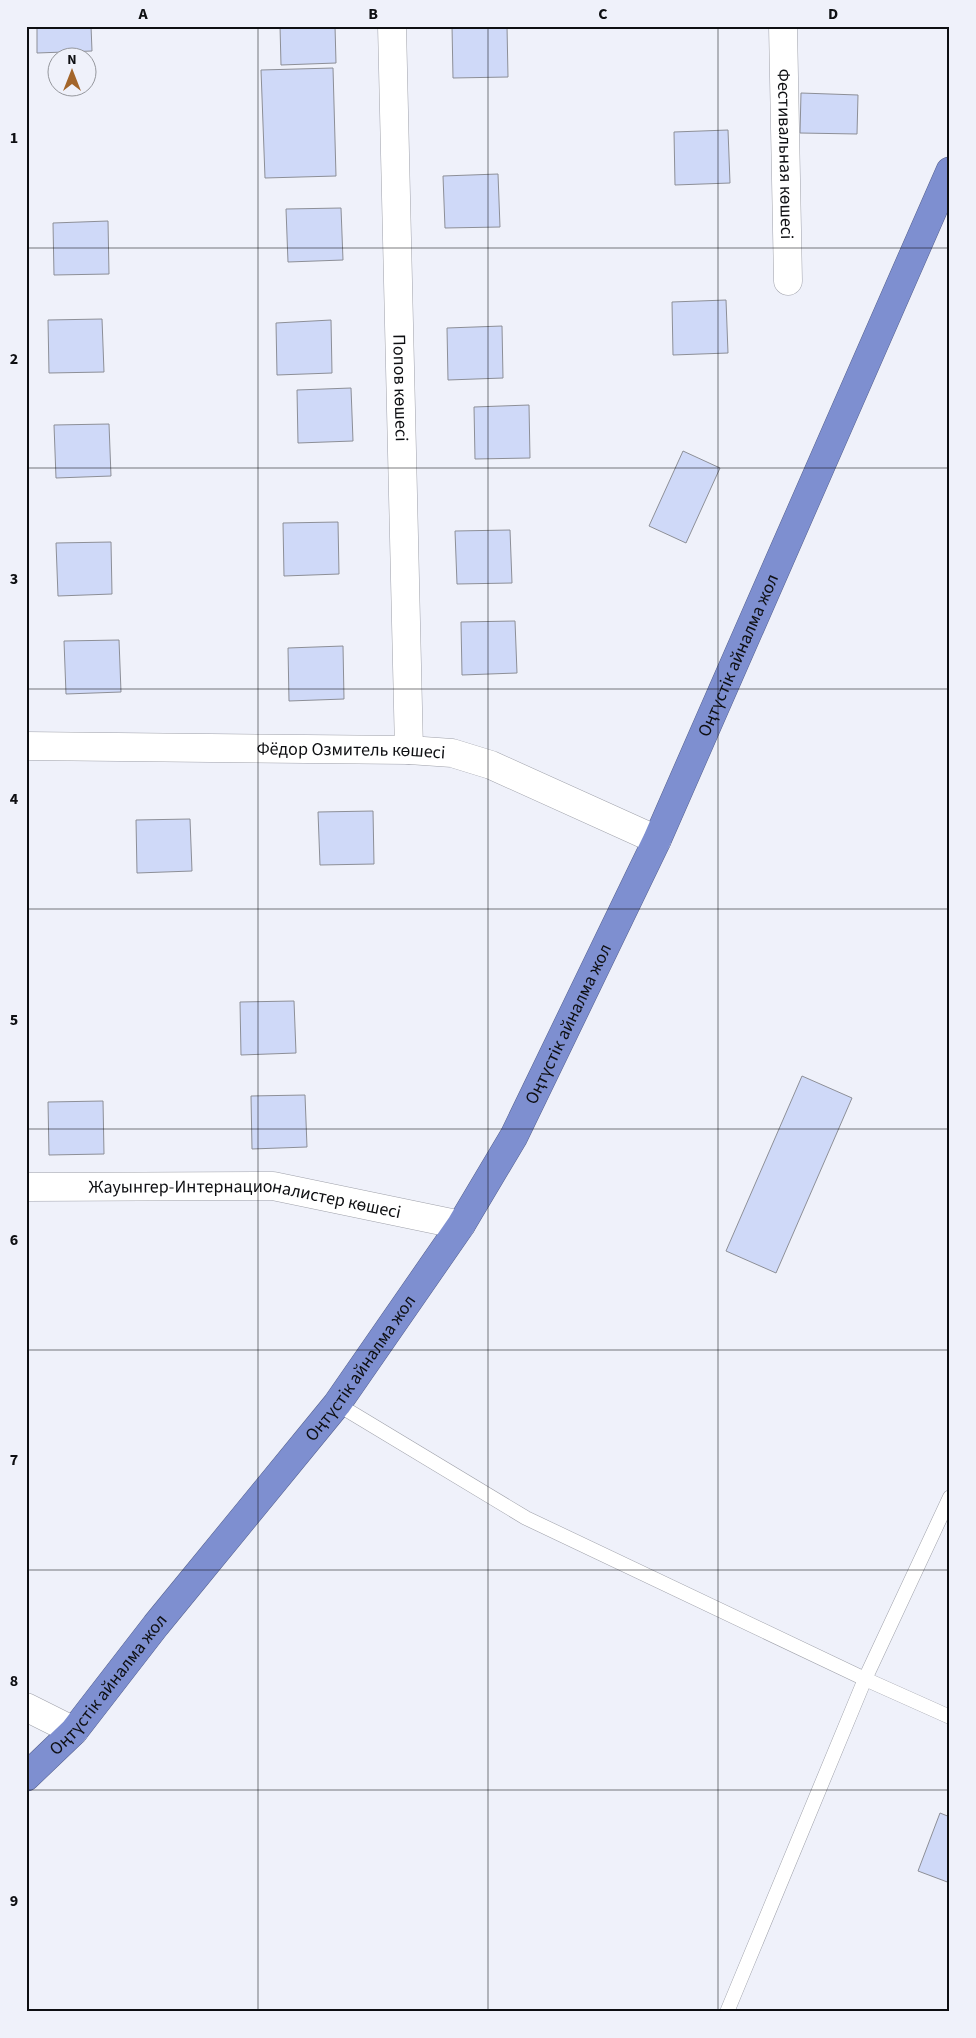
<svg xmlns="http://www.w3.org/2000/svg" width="976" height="2038" font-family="'Source Sans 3',sans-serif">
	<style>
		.building { fill: #cfd9f8; stroke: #8d8f97 }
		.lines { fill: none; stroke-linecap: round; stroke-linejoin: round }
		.lane-casing { stroke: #9fa1aa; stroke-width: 15 }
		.street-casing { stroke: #9fa1aa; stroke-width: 29 }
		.highway-casing { stroke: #57628e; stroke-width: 29 }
		.lane { stroke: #fff; stroke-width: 14 }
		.street { stroke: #fff; stroke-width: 28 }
		.highway { stroke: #7e8fd0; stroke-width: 28 }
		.grid { fill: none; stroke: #0e0f12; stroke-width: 1; stroke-opacity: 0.55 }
		.labels { text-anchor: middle; stroke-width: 4; stroke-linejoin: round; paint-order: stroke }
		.street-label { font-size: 18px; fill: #0e0f12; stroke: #eff1fa }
		.neatline { fill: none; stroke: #0e0f12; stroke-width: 2 }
		.grid-label { font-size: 16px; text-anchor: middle; font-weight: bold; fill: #0e0f12 }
	</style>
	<rect width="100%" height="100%" fill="#eff1fa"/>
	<!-- building -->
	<g class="building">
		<path d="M37,26H91L92,51L37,53Z"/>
		<path d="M280,26H335L336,63L281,65Z"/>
		<path d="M452,26H507L508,77L453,78Z"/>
		<path d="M333,68L336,176L265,178L261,70Z"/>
		<path d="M801,93L858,95L857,134L800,133Z"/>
		<path d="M728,130L730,183L675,185L674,132Z"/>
		<path d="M498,174L500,227L445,228L443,176Z"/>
		<path d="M341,208L343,260L288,262L286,209Z"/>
		<path d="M108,221L109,274L54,275L53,223Z"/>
		<path d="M726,300L728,353L673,355L672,302Z"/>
		<path d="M102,319L104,372L49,373L48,320Z"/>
		<path d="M331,320L332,373L277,375L276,323Z"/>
		<path d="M502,326L503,378L448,380L447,328Z"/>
		<path d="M351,388L353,441L298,443L297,390Z"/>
		<path d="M529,405L530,458L475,459L474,407Z"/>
		<path d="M109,424L111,476L56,478L54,425Z"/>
		<path d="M683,451L720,468L686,543L649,526Z"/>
		<path d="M338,522L339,574L284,576L283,523Z"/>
		<path d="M510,530L512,583L457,584L455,531Z"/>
		<path d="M111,542L112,594L58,596L56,543Z"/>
		<path d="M515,621L517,673L462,675L461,622Z"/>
		<path d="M119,640L121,692L66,694L64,641Z"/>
		<path d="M343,646L344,699L289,701L288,648Z"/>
		<path d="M373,811L374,864L320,865L318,812Z"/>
		<path d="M190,819L192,871L137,873L136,820Z"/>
		<path d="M294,1001L296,1053L241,1055L240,1002Z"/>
		<path d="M802,1076L852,1098L776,1273L726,1251Z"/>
		<path d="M305,1095L307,1147L252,1149L251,1096Z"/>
		<path d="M103,1101L104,1154L49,1155L48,1102Z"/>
		<path d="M940,1813L950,1817V1883L918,1871Z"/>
	</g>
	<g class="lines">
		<defs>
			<g id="lane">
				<path d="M337,1404L526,1518L865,1679L950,1717"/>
				<path d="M727,2012L865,1679L950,1497"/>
			</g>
			<g id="street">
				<path id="s1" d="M392,26L409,750"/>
				<path id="s2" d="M783,26L788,281"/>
				<path id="s3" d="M26,746L409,750L452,753L491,765L657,840"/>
				<path id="s4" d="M26,1187L273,1186L461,1225"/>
				<path d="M26,1707L74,1731"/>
			</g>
			<g id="highway">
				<path id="s5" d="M26,1777L74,1731L156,1625L337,1404L461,1225L514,1136L657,840L950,171"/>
			</g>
		</defs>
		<!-- lane casing -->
		<use href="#lane" class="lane-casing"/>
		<!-- street casing -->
		<use href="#street" class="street-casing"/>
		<!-- highway casing -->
		<use href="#highway" class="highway-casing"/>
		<!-- lane -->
		<use href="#lane" class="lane"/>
		<!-- street -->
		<use href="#street" class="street"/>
		<!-- highway -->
		<use href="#highway" class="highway"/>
	</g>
	<!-- grid -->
	<path class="grid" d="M258,26V2012M488,26V2012M718,26V2012M26,248H950M26,468H950M26,689H950M26,909H950M26,1129H950M26,1350H950M26,1570H950M26,1790H950"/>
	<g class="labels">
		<!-- street labels -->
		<g class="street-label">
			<text dy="6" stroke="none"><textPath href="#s2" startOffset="128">Фестивальная көшесі</textPath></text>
			<text dy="6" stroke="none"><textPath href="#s1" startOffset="362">Попов көшесі</textPath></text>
			<text dy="6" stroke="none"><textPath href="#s5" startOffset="1338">Оңтүстік айналма жол</textPath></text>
			<text dy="6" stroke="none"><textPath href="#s3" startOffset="325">Фёдор Озмитель көшесі</textPath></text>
			<text dy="6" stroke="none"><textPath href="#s5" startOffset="932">Оңтүстік айналма жол</textPath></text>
			<text dy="6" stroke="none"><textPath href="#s4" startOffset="220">Жауынгер-Интернационалистер көшесі</textPath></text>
			<text dy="6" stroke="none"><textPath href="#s5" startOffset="529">Оңтүстік айналма жол</textPath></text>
			<text dy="6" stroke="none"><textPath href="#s5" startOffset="124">Оңтүстік айналма жол</textPath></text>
		</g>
	</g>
	<!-- border -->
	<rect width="976" height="2038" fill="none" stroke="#eff1fa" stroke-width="55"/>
	<!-- north arrow -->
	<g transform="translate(72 72)"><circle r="24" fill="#eff1fa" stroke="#95979d"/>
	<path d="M0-4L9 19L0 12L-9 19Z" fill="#a3652a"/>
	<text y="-8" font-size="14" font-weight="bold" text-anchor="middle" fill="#0e0f12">N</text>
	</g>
	<rect x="28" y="28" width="920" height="1982" class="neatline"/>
	<g class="grid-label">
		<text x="143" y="19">A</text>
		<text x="373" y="19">B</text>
		<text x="603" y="19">C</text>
		<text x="833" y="19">D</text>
		<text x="14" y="143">1</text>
		<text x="14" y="364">2</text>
		<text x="14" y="584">3</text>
		<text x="14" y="804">4</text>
		<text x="14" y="1025">5</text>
		<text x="14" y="1245">6</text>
		<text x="14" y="1465">7</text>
		<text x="14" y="1686">8</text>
		<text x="14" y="1906">9</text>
	</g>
</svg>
